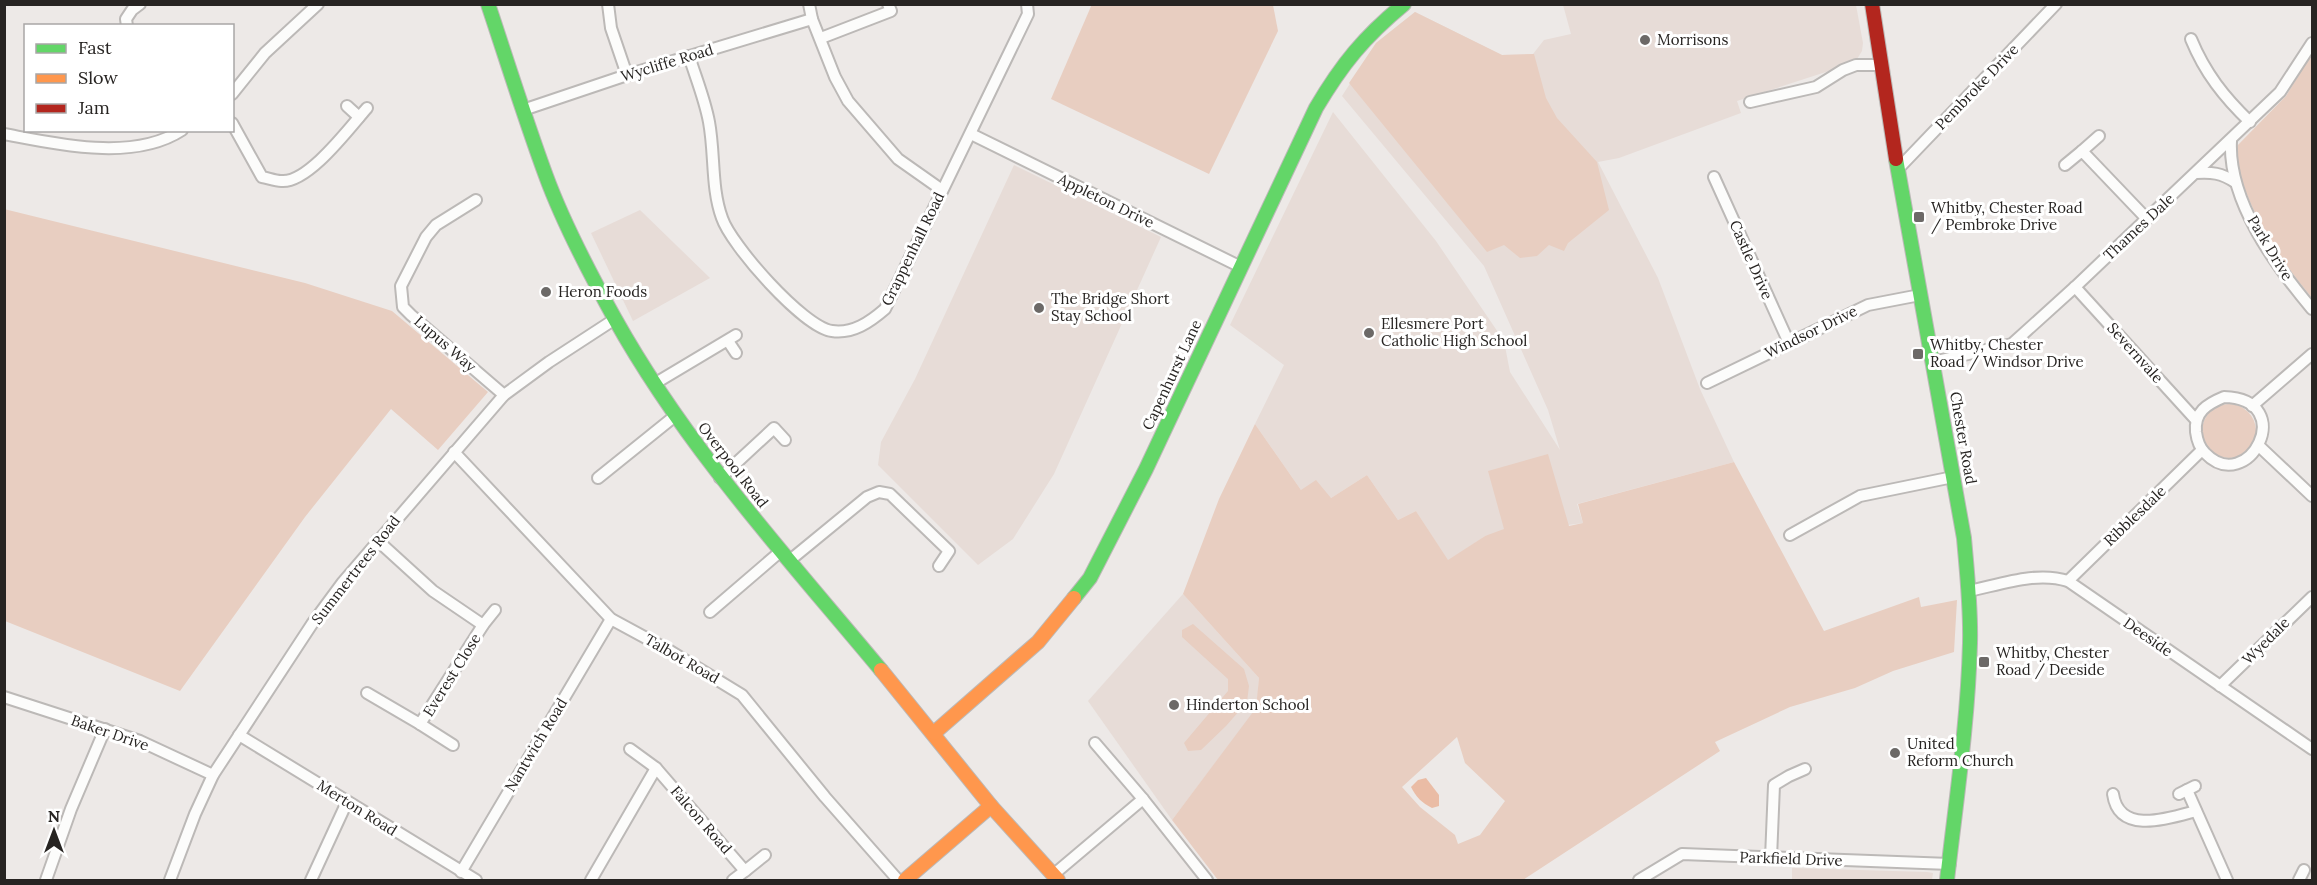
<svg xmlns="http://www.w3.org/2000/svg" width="2317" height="885" font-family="Lora,serif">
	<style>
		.built { fill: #e7dcd7 }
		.green { fill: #e8cec1; fill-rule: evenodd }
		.water { fill: #eabca5 }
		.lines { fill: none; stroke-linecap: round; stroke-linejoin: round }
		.street-casing { stroke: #bcb9b7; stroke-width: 14 }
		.fast-casing { stroke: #bcb9b7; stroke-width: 16 }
		.slow-casing { stroke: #bcb9b7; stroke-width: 16 }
		.jam-casing { stroke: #bcb9b7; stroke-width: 16 }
		.street { stroke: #fcfcfb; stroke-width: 10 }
		.fast { stroke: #63d668; stroke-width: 14 }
		.slow { stroke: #ff974d; stroke-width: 14 }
		.jam { stroke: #b3261e; stroke-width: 14 }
		.poi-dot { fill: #6c6967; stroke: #fff; stroke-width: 2 }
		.labels { text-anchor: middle; stroke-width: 6; stroke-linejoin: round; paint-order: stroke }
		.poi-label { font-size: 15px; fill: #272422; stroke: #fff; text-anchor: start }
		.street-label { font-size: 15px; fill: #272422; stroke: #fff }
	</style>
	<rect width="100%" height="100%" fill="#ede9e7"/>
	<!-- built -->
	<g class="built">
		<path d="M1563,5H1856L1863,43L1862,51L1857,59L1832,70L1737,101L1741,113L1619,158L1598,162L1658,278L1700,389L1734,462L1577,504L1583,523L1485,536L1448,561L1416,511L1398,520L1367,475L1331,498L1301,490L1255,424L1284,365L1230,325L1333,112L1436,241L1504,341L1510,372L1560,450L1548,410L1484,266L1342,96L1376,43L1415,12L1502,55L1533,54L1544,40L1571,34Z"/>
		<path d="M1014,165L1161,237L1054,474L1013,539L978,565L878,465L881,442L915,379Z"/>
		<path d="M640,210L710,278L633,321L591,233Z"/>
		<path d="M1183,594L1259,678L1257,708L1172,820L1088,701Z"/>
		<path d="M1792,868L1927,872L1933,873L1932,880H1792Z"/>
	</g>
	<!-- green -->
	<g class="green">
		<path d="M1092,4L1273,5L1278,31L1209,174L1051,99Z"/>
		<path d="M1415,12L1502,55L1534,54L1546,98L1557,118L1597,162L1609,210L1568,243L1564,251L1549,245L1537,256L1520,258L1504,245L1487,252L1349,83L1376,43Z"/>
		<path d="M2312,53V298C2279,259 2240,200 2235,148L2286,96Z"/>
		<path d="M4,209L305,283L392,311L488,392L438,450L391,409L305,517L180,691L5,621Z"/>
		<circle cx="2229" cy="431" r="27"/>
		<path d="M1255,424L1301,490L1316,480L1331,498L1367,475L1398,520L1416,511L1448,560L1485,536L1504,529L1488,471L1548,454L1569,526L1583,523L1578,504L1734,462L1824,631L1919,597L1921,607L1957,600L1954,652L1893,671L1855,688L1790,707L1715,742L1720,751L1523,880H1218L1172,820L1256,708L1259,678L1183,594L1219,499ZM1457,737L1465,763L1505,801L1480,835L1458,844L1455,835L1420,807L1402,787Z"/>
		<path d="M1193,624L1244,669L1249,686L1247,702L1226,726L1201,750L1188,751L1184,743L1228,691V679L1182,637V630Z"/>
	</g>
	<!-- water -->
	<path class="water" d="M1426,778L1439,795V806L1432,808C1422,803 1416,797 1411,787L1418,780Z"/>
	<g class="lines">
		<defs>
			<g id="street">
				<path d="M608,4L611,28L627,75"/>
				<path d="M809,4L812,19L835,77L848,101L898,159L942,190"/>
				<path d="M127,26L126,19L132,10L140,4"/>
				<path d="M821,38L891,11L888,4"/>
				<path d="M2191,39C2205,73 2224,97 2250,122"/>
				<path d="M689,56C696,78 705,100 709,122C715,154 711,188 722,218C731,245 803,327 832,331C853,334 870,322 885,309L1028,14L1027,4"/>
				<path d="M232,94L265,53L318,4"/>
				<path d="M1750,102L1816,87L1843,70L1856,65H1880"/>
				<path d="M347,106L359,117"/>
				<path d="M523,110L627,75L812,19"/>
				<path d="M232,123L262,177C268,178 275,181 281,181C308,184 350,127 367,108"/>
				<path d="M4,134C58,144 133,162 182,130"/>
				<path d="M971,134L1241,267"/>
				<path d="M2231,141C2228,201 2275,265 2312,309"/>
				<path d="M2082,151L2099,136"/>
				<path d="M2065,165L2082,151L2147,219"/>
				<path d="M1898,169L2056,4"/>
				<path d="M2196,173C2212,172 2221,173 2235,182"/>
				<path d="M1714,177L1789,343"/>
				<path d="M476,200L436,225L426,237L401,286L403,307L411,315L504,395"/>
				<path d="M2075,287L2196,420"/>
				<path d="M728,341L736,353"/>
				<path d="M1933,362L2012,344L2075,287L2280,92L2312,43"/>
				<path d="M1707,383L1868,305L1920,295"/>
				<path d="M654,384L736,335"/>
				<path d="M2224,397C2300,399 2248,498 2205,453C2199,447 2197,440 2196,432C2194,412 2207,404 2224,397Z"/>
				<path d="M2252,406L2312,354"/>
				<path d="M2259,446L2312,496"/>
				<path d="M454,452L611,619L670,651L742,695L825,797L898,880"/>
				<path d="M598,478L675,416"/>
				<path d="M720,478L774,428L785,440"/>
				<path d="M1790,535L1860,496L1953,477"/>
				<path d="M789,561L867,497L879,492L890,494L949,551L939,566"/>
				<path d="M2068,581L2202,450"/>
				<path d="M1969,591C2002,584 2037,571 2068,581L2312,749"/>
				<path d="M710,612L781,551"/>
				<path d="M483,625L495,610"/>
				<path d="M2220,686L2312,597"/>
				<path d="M367,693L420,724L483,625L433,591L377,540"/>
				<path d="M4,697L140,741L213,775"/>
				<path d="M420,724L453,745"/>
				<path d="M239,735L476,880"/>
				<path d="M1095,743L1143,799"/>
				<path d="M630,749L656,768"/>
				<path d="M2187,790L2227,880"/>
				<path d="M2113,794C2119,836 2170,818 2196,811"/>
				<path d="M2179,794L2195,786"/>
				<path d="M1771,858L1774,785L1789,776L1805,769"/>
				<path d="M461,872L611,619"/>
				<path d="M1053,875L1143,799L1207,880"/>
				<path d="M46,880L71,809L105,729"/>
				<path d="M170,880L195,814L213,775L312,624L343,582L504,395L549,362L615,319"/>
				<path d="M311,880L347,802"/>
				<path d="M591,880L656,768L745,871L765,855"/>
				<path d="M733,880L745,871"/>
				<path d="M1639,880L1682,854L1950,864"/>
				<path d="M2299,880L2304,870"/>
			</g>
			<g id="fast">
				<path d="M488,4C507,61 525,119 546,176C564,225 590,274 615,319C687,448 787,557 881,670"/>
				<path d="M1896,159L1964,538C1967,573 1971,608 1970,643C1968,722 1956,801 1947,880"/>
				<path d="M1074,598L1090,578L1146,469L1316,108C1342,64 1364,37 1404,4"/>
			</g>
			<g id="slow">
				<path d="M881,670L991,806L1058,880"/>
				<path d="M934,733L1038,642L1074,598"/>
				<path d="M905,880L991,806"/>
			</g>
			<path id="jam" d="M1872,4L1896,159"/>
		</defs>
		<!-- street casing -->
		<use href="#street" class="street-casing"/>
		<!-- fast casing -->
		<use href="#fast" class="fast-casing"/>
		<!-- slow casing -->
		<use href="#slow" class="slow-casing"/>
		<!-- jam casing -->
		<use href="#jam" class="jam-casing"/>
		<!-- street -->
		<use href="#street" class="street"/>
		<!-- fast -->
		<use href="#fast" class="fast"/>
		<!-- slow -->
		<use href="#slow" class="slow"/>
		<!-- jam -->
		<use href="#jam" class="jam"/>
	</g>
	<!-- markers -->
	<g class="poi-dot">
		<circle cx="1645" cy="40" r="6"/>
		<rect x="1913" y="211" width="12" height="12" rx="3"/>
		<circle cx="546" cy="292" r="6"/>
		<circle cx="1039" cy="308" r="6"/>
		<circle cx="1369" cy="333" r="6"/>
		<rect x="1912" y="348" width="12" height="12" rx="3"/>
		<rect x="1978" y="656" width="12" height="12" rx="3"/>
		<circle cx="1174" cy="705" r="6"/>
		<circle cx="1895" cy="753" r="6"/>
	</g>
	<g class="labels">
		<!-- poi labels -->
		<g class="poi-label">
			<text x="1657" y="45">Morrisons</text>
			<text x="1931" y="213">Whitby, Chester Road<tspan x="1931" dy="17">/ Pembroke Drive</tspan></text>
			<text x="558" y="297">Heron Foods</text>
			<text x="1051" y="304">The Bridge Short<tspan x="1051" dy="17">Stay School</tspan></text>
			<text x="1381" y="329">Ellesmere Port<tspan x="1381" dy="17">Catholic High School</tspan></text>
			<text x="1930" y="350">Whitby, Chester<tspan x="1930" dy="17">Road / Windsor Drive</tspan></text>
			<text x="1996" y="658">Whitby, Chester<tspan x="1996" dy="17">Road / Deeside</tspan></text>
			<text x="1186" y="710">Hinderton School</text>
			<text x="1907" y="749">United<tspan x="1907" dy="17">Reform Church</tspan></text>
		</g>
		<!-- street labels -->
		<g class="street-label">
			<text transform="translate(667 63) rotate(-17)" y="5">Wycliffe Road</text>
			<text transform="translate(1977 87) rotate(-46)" y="5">Pembroke Drive</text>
			<text transform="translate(1106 201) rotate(26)" y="5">Appleton Drive</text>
			<text transform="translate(2139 227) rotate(-43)" y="5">Thames Dale</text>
			<text transform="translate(2270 248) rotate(59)" y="5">Park Drive</text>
			<text transform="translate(913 249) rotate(-64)" y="5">Grappenhall Road</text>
			<text transform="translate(1751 260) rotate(66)" y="5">Castle Drive</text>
			<text transform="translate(1811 332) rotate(-26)" y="5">Windsor Drive</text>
			<text transform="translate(445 344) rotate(41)" y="5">Lupus Way</text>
			<text transform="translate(2135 353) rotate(48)" y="5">Severnvale</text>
			<text transform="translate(1172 375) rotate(-65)" y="5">Capenhurst Lane</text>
			<text transform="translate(1963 438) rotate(80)" y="5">Chester Road</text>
			<text transform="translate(733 465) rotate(52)" y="5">Overpool Road</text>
			<text transform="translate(2135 516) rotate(-44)" y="5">Ribblesdale</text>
			<text transform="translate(356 570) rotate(-52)" y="5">Summertrees Road</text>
			<text transform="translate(2148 637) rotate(35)" y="5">Deeside</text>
			<text transform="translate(2266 641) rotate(-45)" y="5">Wyedale</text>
			<text transform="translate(682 659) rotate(30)" y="5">Talbot Road</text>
			<text transform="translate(452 675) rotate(-58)" y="5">Everest Close</text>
			<text transform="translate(110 733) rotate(19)" y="5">Baker Drive</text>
			<text transform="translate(536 745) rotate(-59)" y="5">Nantwich Road</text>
			<text transform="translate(357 808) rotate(32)" y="5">Merton Road</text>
			<text transform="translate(701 820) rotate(49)" y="5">Falcon Road</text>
			<text transform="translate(1791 859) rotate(2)" y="5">Parkfield Drive</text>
		</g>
	</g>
	<!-- border -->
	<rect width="2317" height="885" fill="none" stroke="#272422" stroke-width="12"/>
	<!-- legend -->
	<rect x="24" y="24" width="210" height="108" fill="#ffffff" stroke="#a9a7a7" stroke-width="1.5"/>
	<rect x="36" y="44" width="30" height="9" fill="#63d668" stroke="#a9a7a7" stroke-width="1.5"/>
	<text x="78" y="54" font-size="18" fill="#272422">Fast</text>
	<rect x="36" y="74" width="30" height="9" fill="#ff974d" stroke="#a9a7a7" stroke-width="1.5"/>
	<text x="78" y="84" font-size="18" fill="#272422">Slow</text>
	<rect x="36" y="104" width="30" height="9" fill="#b3261e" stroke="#a9a7a7" stroke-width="1.5"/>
	<text x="78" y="114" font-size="18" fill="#272422">Jam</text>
	<!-- north arrow -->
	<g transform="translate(54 831)" stroke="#ffffff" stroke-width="4.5" paint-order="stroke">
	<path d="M0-4.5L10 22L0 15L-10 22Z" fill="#272422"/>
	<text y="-9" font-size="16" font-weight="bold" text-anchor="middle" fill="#272422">N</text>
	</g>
</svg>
